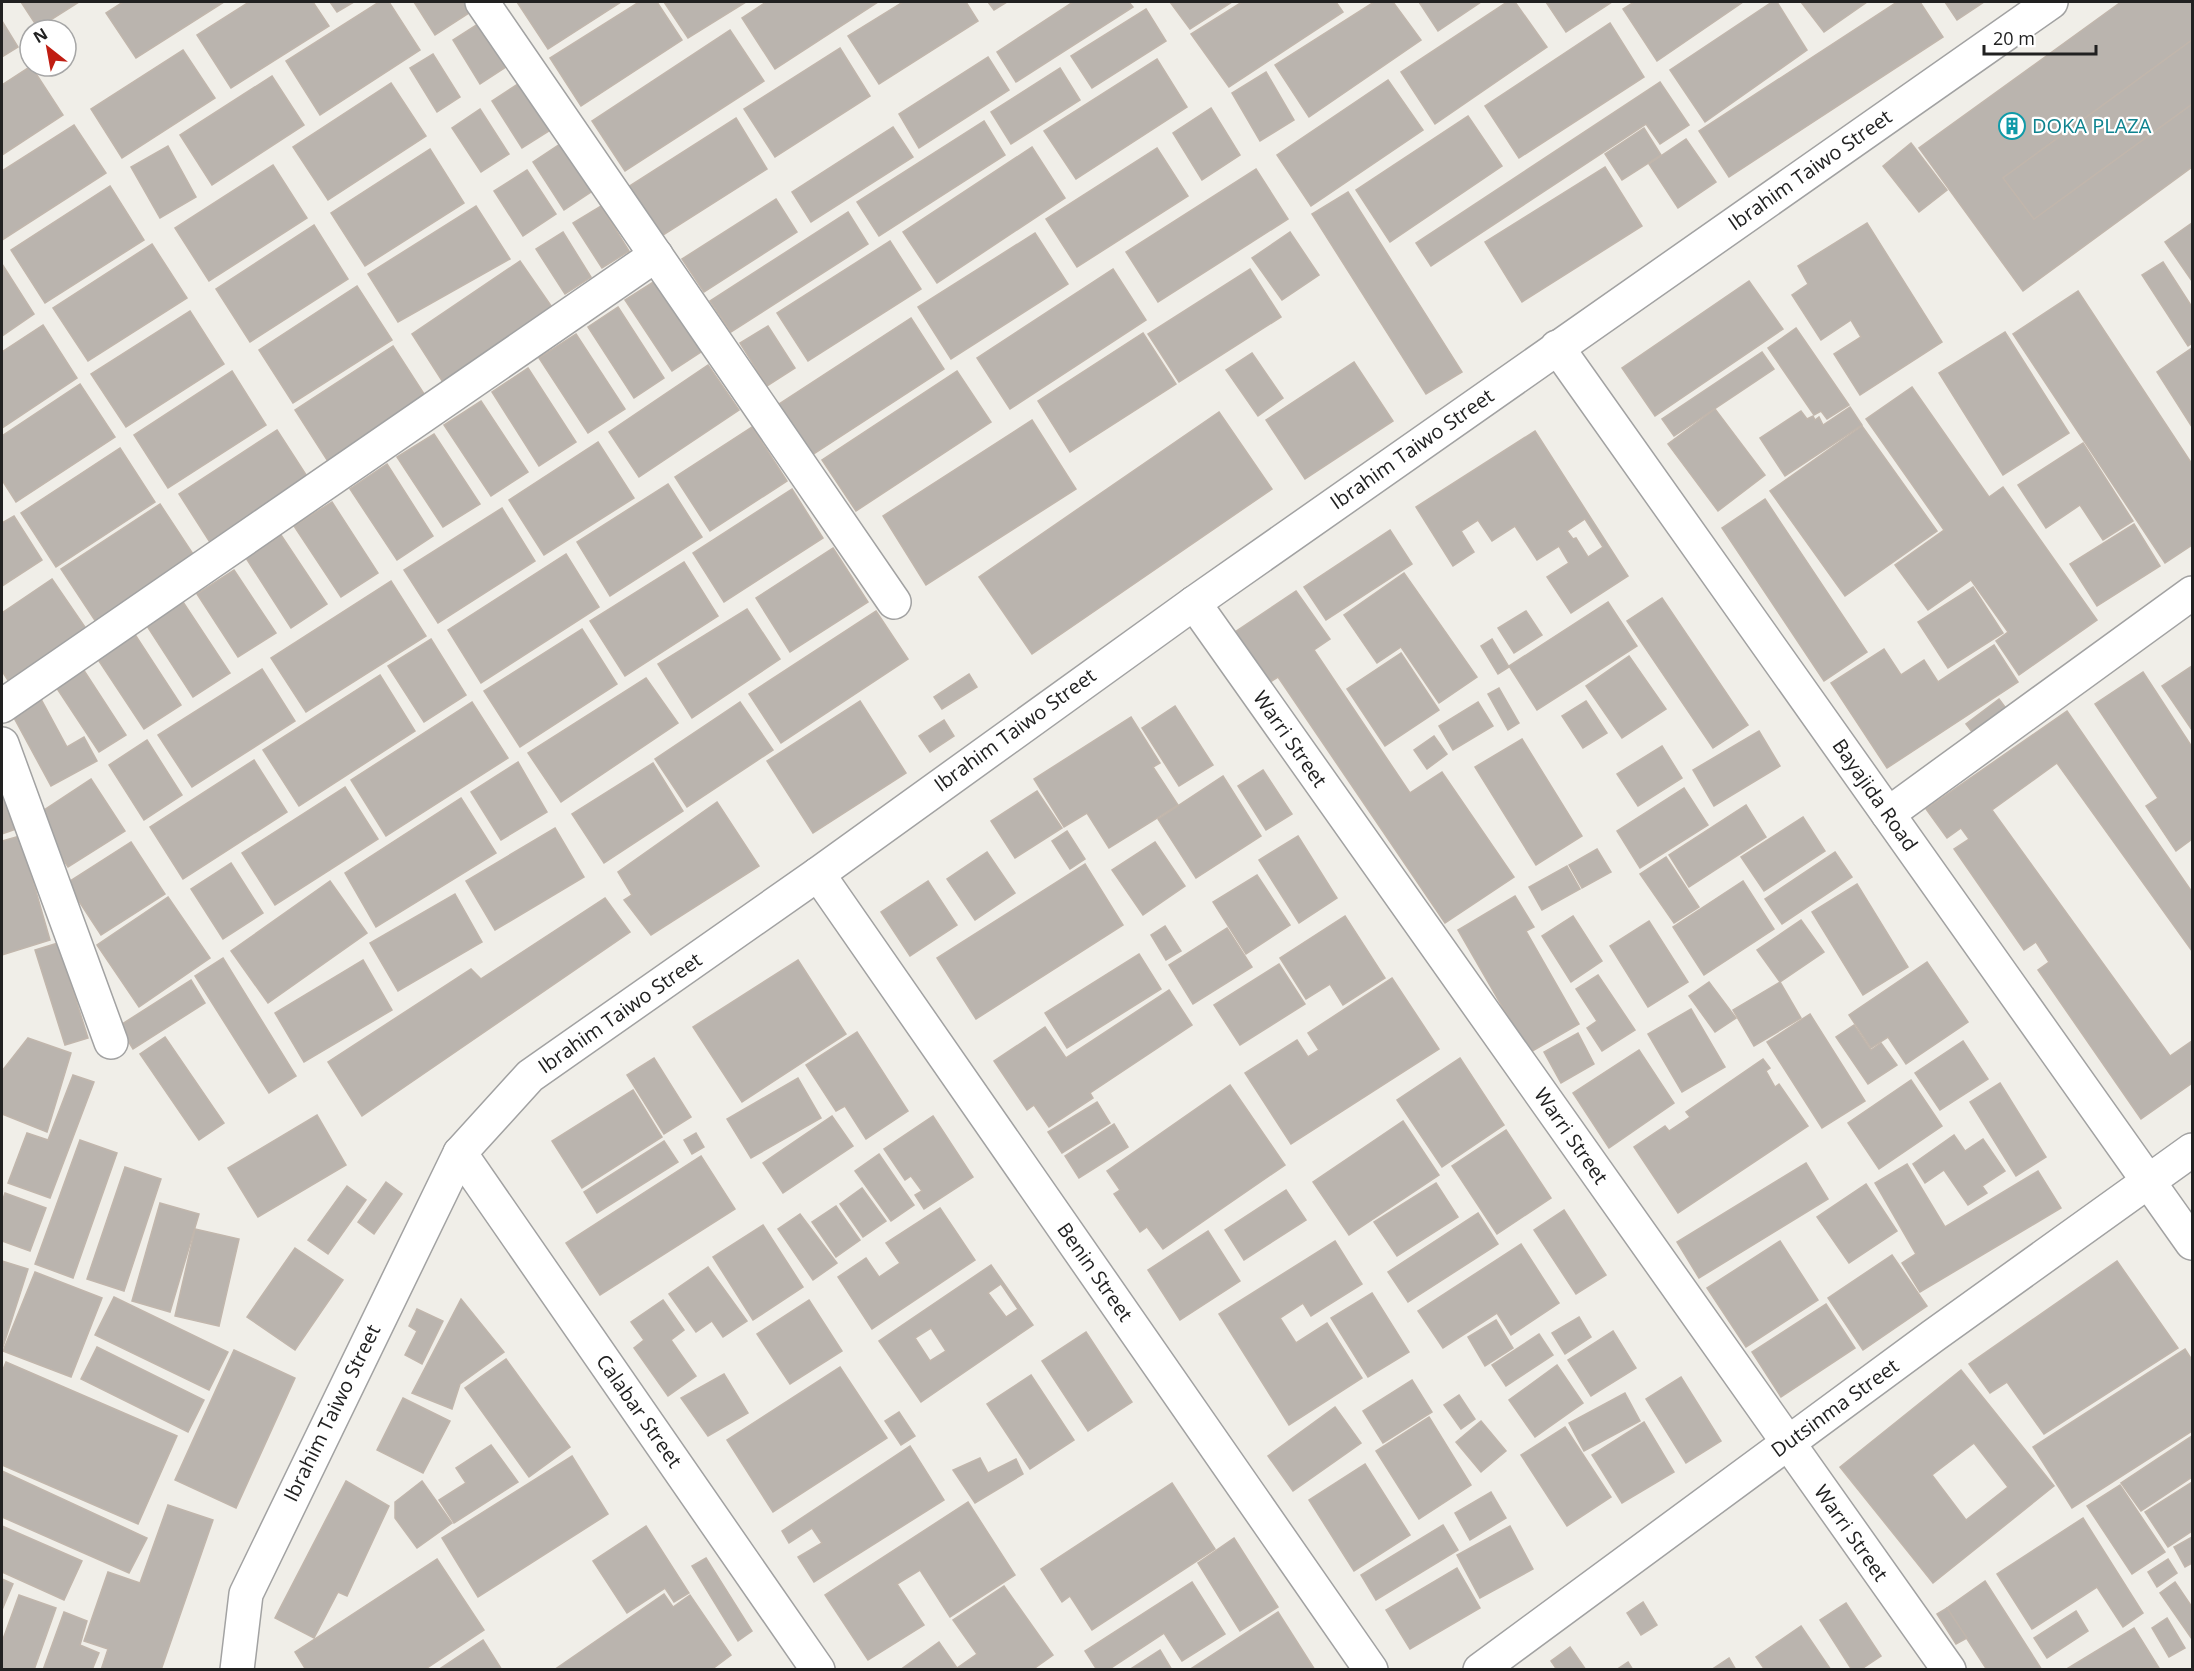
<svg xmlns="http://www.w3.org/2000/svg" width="2194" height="1671" font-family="'Open Sans',sans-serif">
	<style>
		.building { fill: #bab4ae; stroke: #c1b6ac; stroke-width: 1.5; fill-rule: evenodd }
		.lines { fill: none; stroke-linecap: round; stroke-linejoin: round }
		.minor-casing { stroke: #a2a2a2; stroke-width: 36 }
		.minor { stroke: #fff; stroke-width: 33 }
		.labels { text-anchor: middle; stroke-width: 4.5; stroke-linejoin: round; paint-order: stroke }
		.culture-label { font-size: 20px; fill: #0d838f; stroke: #fff; text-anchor: start }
		.street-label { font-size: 20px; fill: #212121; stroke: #fff }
	</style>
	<rect width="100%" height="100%" fill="#f0eee8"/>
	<!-- building -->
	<g class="building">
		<path d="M21,2H79L38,28Z"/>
		<path d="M123,2H224L136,58L106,13Z"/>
		<path d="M249,2H313L329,26L231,88L197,35Z"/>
		<path d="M330,2H354L337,12Z"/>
		<path d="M379,2H389L420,50L320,115L286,61Z"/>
		<path d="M414,2H465L472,11L435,35Z"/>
		<path d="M517,2H621L548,49Z"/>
		<path d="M639,2H657L682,40L581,106L550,58Z"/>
		<path d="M664,2H746L688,38Z"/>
		<path d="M766,2H878L775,69L742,18Z"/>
		<path d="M903,2H966L978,21L879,84L848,36Z"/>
		<path d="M988,2H1007L994,10Z"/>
		<path d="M1073,2H1129L1133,7L1016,82L997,52Z"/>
		<path d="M1170,2H1232L1190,29Z"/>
		<path d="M1242,2H1336L1343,12L1229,87L1191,34Z"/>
		<path d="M1374,2H1393L1421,40L1309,117L1275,65Z"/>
		<path d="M1419,2H1481L1438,31Z"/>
		<path d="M1507,2H1515L1547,47L1435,124L1401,72Z"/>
		<path d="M1546,2H1612L1566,32Z"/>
		<path d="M1634,2H1743L1657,61L1623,9Z"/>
		<path d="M1772,2H1777L1807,50L1705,122L1670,70Z"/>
		<path d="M1801,2H1867L1824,32Z"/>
		<path d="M1897,2H1920L1943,37L1729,177L1699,131Z"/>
		<path d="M1945,2H1984L1957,20Z"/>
		<path d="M2121,2H2192V40L2003,178L2034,219L2192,104V167L2023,291L1919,148Z"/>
		<path d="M1146,9L1166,41L1092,88L1071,56Z"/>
		<path d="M2,21L18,47L2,57Z"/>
		<path d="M481,22L509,65L480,84L453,40Z"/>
		<path d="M1610,23L1644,77L1519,158L1485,106Z"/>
		<path d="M730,30L764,81L625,171L592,121Z"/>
		<path d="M2192,40V104L2034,219L2003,178Z"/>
		<path d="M840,48L870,96L775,157L744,109Z"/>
		<path d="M183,50L215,98L122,158L91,109Z"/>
		<path d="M433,54L460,97L437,112L410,68Z"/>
		<path d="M988,57L1009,90L919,148L899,114Z"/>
		<path d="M1157,59L1187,107L1076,179L1044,131Z"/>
		<path d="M31,66L63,115L2,155V85Z"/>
		<path d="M1060,68L1080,100L1011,144L991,112Z"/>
		<path d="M1266,72L1294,120L1260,141L1232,93Z"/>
		<path d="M272,76L304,125L212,185L180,135Z"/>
		<path d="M1388,80L1423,130L1311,206L1277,155Z"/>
		<path d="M521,82L552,129L522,148L492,101Z"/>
		<path d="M1660,82L1689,125L1660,144L1646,124L1431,266L1416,243Z"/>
		<path d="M391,83L426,136L328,200L293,147Z"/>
		<path d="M1211,108L1240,155L1202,180L1173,133Z"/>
		<path d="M480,109L509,154L481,172L452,128Z"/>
		<path d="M1468,116L1502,166L1390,242L1356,190Z"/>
		<path d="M736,118L767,169L660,237L628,187Z"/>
		<path d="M984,121L1005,155L879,236L857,202Z"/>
		<path d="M74,125L106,173L2,240V171Z"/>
		<path d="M893,127L913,157L811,222L792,192Z"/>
		<path d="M1644,128L1661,155L1622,180L1605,154Z"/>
		<path d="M1686,139L1716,182L1678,208L1649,164Z"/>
		<path d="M563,142L594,190L564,210L533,162Z"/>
		<path d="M1911,143L1947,190L1919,212L1883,166Z"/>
		<path d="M168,146L196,197L160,218L131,167Z"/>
		<path d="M1032,147L1065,198L937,283L903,232Z"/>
		<path d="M1157,148L1188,196L1077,267L1046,219Z"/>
		<path d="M430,149L464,203L365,266L331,213Z"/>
		<path d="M273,165L307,218L209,281L175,228Z"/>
		<path d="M1605,167L1642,226L1522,302L1485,242Z"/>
		<path d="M1256,169L1288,219L1158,302L1126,252Z"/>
		<path d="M527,170L556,214L523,236L494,191Z"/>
		<path d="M110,186L144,240L45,303L11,250Z"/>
		<path d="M1348,192L1462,372L1426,394L1312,214Z"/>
		<path d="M776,199L797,232L704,292L682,259Z"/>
		<path d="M476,206L510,259L398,322L368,274Z"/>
		<path d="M601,206L629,251L602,268L573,223Z"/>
		<path d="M848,212L868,244L731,332L710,301Z"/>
		<path d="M1867,223L1942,342L1860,395L1834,354L1861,337L1851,320L1821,340L1792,295L1808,284L1798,266Z"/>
		<path d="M2192,223V281L2165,242Z"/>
		<path d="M314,225L348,279L250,342L216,289Z"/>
		<path d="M563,232L591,277L565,294L536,249Z"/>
		<path d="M1290,232L1319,275L1282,300L1252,258Z"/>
		<path d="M1035,233L1068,284L951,359L918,307Z"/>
		<path d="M890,241L921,289L808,361L777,313Z"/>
		<path d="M152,244L187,298L88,361L53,308Z"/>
		<path d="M520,261L554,310L446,387L412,334Z"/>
		<path d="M2163,262L2192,307V343L2188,346L2142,275Z"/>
		<path d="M2,264L34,314L2,336Z"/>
		<path d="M1113,269L1146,320L1010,409L977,358Z"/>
		<path d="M1250,269L1281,317L1179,382L1148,334Z"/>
		<path d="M658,279L704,350L672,371L625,300Z"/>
		<path d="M1749,281L1783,329L1655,416L1622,368Z"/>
		<path d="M357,286L392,340L293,403L259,350Z"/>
		<path d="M2078,291L2192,464V545L2165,563L2013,334Z"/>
		<path d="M618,307L664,378L634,398L588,327Z"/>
		<path d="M190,311L224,364L126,427L91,374Z"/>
		<path d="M911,318L944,369L809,457L776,406Z"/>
		<path d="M43,325L77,378L2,428V352Z"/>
		<path d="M768,326L795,368L767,386L740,343Z"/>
		<path d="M1796,328L1849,405L1827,419L1821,411L1814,415L1768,348Z"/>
		<path d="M2005,332L2069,433L2003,475L1939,373Z"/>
		<path d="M1143,333L1176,384L1070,452L1038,401Z"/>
		<path d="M576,334L625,409L588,433L539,358Z"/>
		<path d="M393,346L428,400L329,463L295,410Z"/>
		<path d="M2192,348V427L2157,372Z"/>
		<path d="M1762,352L1774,369L1674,436L1662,419Z"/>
		<path d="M1252,353L1283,398L1258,416L1226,370Z"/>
		<path d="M1354,362L1393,421L1305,479L1266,420Z"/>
		<path d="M708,365L739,410L639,477L609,432Z"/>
		<path d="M528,368L576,442L539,466L492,392Z"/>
		<path d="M232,371L266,425L168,488L134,435Z"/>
		<path d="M957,371L991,422L856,511L822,460Z"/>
		<path d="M80,384L115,437L16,502L2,480V436Z"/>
		<path d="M1912,387L1989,497L2003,487L2097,620L2019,675L1996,641L2008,632L1971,580L1928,610L1895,565L1944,530L1866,419Z"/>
		<path d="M481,401L528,472L491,496L444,425Z"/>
		<path d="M1850,407L1862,425L1785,476L1760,438L1801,411L1807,419L1813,416L1815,420L1819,417L1823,425Z"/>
		<path d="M1715,409L1765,475L1718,511L1668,444Z"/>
		<path d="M1219,412L1272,489L1032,654L979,577Z"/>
		<path d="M1032,420L1076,489L926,585L883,516Z"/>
		<path d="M1862,426L1937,531L1845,596L1770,491Z"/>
		<path d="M752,427L787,481L710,531L675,477Z"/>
		<path d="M277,430L312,484L213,547L179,494Z"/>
		<path d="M1535,431L1628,576L1571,613L1547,577L1569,563L1559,546L1537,560L1515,526L1492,541L1478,520L1461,531L1474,552L1453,566L1416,507ZM1585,519L1603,547L1588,557L1576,538L1573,539L1567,531Z"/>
		<path d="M434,434L480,504L443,527L397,457Z"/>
		<path d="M598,442L634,498L544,555L509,500Z"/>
		<path d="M2083,443L2133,521L2103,540L2080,505L2046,528L2018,485Z"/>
		<path d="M120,448L155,502L56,567L21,513Z"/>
		<path d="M387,464L433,536L397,560L350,489Z"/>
		<path d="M668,484L702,537L610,596L577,542Z"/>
		<path d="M792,489L823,538L724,602L693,553Z"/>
		<path d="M1765,499L1867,652L1824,681L1722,528Z"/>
		<path d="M332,502L378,573L341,597L294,526Z"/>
		<path d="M160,504L195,557L96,622L61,569Z"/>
		<path d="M502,508L535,561L438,623L404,570Z"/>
		<path d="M14,516L42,560L2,586V523Z"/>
		<path d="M2134,524L2160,566L2097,606L2070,564Z"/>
		<path d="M1390,530L1412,564L1326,620L1304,587Z"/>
		<path d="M281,535L327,604L291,628L246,558Z"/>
		<path d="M833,548L868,602L790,652L756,598Z"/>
		<path d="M566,554L599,607L481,683L448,630Z"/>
		<path d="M684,562L718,616L625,676L590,621Z"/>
		<path d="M234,570L276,633L238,657L197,594Z"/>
		<path d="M1404,573L1477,677L1439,703L1401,647L1377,663L1344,615Z"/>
		<path d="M52,579L87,630L9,682L2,671V613Z"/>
		<path d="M391,581L426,636L306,712L271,658Z"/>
		<path d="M1973,587L2003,633L1948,668L1918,622Z"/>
		<path d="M1296,591L1330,639L1314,650L1410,793L1442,772L1514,877L1445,923L1278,677L1270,682L1235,632Z"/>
		<path d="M1662,598L1748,725L1713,748L1627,621Z"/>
		<path d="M183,602L230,673L193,697L147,626Z"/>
		<path d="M1608,602L1637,646L1537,710L1509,666Z"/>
		<path d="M747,609L780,659L692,718L658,664Z"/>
		<path d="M876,611L908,659L781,743L749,694Z"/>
		<path d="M1526,611L1542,635L1514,653L1498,628Z"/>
		<path d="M582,629L617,684L520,747L484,691Z"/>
		<path d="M134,633L181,705L144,729L97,658Z"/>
		<path d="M431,639L466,695L424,722L388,666Z"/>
		<path d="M1492,639L1509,667L1498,674L1481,646Z"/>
		<path d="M1994,645L2018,682L1887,768L1831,683L1884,649L1901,675L1924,660L1938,682Z"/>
		<path d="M1401,653L1439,710L1385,746L1347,689Z"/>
		<path d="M1629,656L1666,709L1622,738L1586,686Z"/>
		<path d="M2192,666V730L2162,686Z"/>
		<path d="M83,669L126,735L99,752L56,687Z"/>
		<path d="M262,669L295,721L192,787L158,735Z"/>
		<path d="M2143,672L2192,747V839L2176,851L2146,806L2158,798L2095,704Z"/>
		<path d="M969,674L977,687L942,709L934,697Z"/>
		<path d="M380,675L415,731L299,806L263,750Z"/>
		<path d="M646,678L678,723L561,802L528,753Z"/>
		<path d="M1499,688L1519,723L1508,730L1488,694Z"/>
		<path d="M41,699L67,747L84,737L97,761L51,786L12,714Z"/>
		<path d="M1999,699L2011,715L1978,740L1966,724Z"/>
		<path d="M860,701L906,773L813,833L767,761Z"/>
		<path d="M1586,701L1607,733L1583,748L1562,716Z"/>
		<path d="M472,702L508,758L386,836L351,780Z"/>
		<path d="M740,702L773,750L687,807L655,759Z"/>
		<path d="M1478,702L1493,726L1453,750L1439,726Z"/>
		<path d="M1175,706L1213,765L1179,786L1142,728Z"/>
		<path d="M2067,711L2192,892V951L2057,763L1992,810L2170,1056L2192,1041V1083L2141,1119L2038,970L2049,962L2036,942L2024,950L1954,849L1969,839L1961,828L1947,838L1926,809Z"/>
		<path d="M1131,717L1160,763L1153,767L1178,805L1109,848L1087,813L1064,827L1034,779Z"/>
		<path d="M944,720L954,736L930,752L919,736Z"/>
		<path d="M1759,731L1780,766L1714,806L1693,770Z"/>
		<path d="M1434,736L1447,754L1427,769L1414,750Z"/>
		<path d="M1522,739L1582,836L1536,865L1475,767Z"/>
		<path d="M147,740L182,795L144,820L109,765Z"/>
		<path d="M1662,746L1682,778L1638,806L1617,774Z"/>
		<path d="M254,760L287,812L183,879L150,827Z"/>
		<path d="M518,762L547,812L501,840L471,792Z"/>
		<path d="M653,763L683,811L604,863L572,814Z"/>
		<path d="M1263,770L1292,814L1266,830L1238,786Z"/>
		<path d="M1223,776L1261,836L1196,878L1158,819Z"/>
		<path d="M91,779L125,831L68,867L35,816Z"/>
		<path d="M345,787L378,839L275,905L242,853Z"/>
		<path d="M2,788L16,829L2,834Z"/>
		<path d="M1684,788L1708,825L1640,868L1617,831Z"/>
		<path d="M1037,791L1062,828L1015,858L991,821Z"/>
		<path d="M461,798L496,853L376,927L345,873Z"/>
		<path d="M717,802L759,866L651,935L624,900L632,895L618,872Z"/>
		<path d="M1746,805L1766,837L1689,887L1669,855Z"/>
		<path d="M1803,817L1825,851L1764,891L1741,857Z"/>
		<path d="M555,828L584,877L495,930L466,881Z"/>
		<path d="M1067,831L1085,859L1070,869L1052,841Z"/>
		<path d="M20,836L50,940L2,955V841Z"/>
		<path d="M1298,836L1337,898L1299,923L1259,860Z"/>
		<path d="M131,842L165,894L101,935L67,883Z"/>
		<path d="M1155,842L1185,886L1143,915L1112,870Z"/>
		<path d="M1597,849L1611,872L1582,888L1569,865Z"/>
		<path d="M987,852L1015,893L975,920L947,879Z"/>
		<path d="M1835,852L1852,877L1782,924L1765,899Z"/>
		<path d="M1666,857L1699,907L1674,923L1640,874Z"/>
		<path d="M231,863L263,913L223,939L191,889Z"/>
		<path d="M1085,864L1123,925L976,1019L937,958Z"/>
		<path d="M1567,866L1580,889L1542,910L1529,887Z"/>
		<path d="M1257,875L1290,925L1246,954L1213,902Z"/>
		<path d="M330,881L367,933L268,1003L231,951Z"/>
		<path d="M928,881L957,925L910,956L881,912Z"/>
		<path d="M1743,881L1774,929L1704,975L1673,927Z"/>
		<path d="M1857,884L1908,967L1863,995L1812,912Z"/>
		<path d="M455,894L482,942L398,991L370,943Z"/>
		<path d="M1515,896L1534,927L1526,931L1579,1024L1529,1053L1458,930Z"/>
		<path d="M168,897L210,958L139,1007L97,945Z"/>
		<path d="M605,898L630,932L362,1116L328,1062L471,969L481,979Z"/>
		<path d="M1345,916L1385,978L1343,1005L1330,984L1306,999L1280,958Z"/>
		<path d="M1573,916L1602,961L1571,982L1542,936Z"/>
		<path d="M1801,920L1824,952L1780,982L1757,950Z"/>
		<path d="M1649,921L1688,982L1648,1007L1610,946Z"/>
		<path d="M1165,926L1181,951L1166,960L1151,935Z"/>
		<path d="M1227,928L1252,967L1193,1004L1169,965Z"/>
		<path d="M58,943L88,1038L65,1045L35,950Z"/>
		<path d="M1139,954L1161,989L1067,1048L1045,1013Z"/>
		<path d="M223,958L296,1076L269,1093L195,976Z"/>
		<path d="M363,960L392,1010L304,1062L275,1013Z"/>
		<path d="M798,960L846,1034L742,1102L693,1027Z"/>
		<path d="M1927,962L1968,1022L1906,1064L1888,1037L1871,1048L1849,1015Z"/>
		<path d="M1279,964L1305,1004L1240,1045L1214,1005Z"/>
		<path d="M1598,975L1635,1030L1602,1051L1587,1028L1597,1021L1576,989Z"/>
		<path d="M1392,978L1439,1049L1291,1144L1245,1073L1297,1040L1308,1057L1319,1050L1308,1033Z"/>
		<path d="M191,980L205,1003L133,1049L119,1026Z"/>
		<path d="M1709,982L1736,1018L1715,1032L1689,996Z"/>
		<path d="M1780,982L1801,1018L1754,1046L1733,1010Z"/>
		<path d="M1169,990L1192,1025L1090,1093L1093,1098L1049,1127L1034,1105L1027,1110L994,1061L1045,1027L1066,1058Z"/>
		<path d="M1691,1009L1725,1067L1682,1092L1648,1034Z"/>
		<path d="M1810,1014L1865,1101L1822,1128L1767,1042Z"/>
		<path d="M1854,1025L1871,1050L1881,1043L1897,1065L1868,1084L1836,1037Z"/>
		<path d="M857,1032L908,1111L866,1139L845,1106L836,1111L806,1065Z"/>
		<path d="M1578,1033L1594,1064L1561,1083L1544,1052Z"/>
		<path d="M165,1037L224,1123L199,1140L140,1054Z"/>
		<path d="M28,1038L71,1053L47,1132L2,1114V1071Z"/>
		<path d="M1963,1041L1988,1079L1940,1110L1915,1073Z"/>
		<path d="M1639,1050L1674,1103L1609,1148L1573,1093Z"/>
		<path d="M654,1058L691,1117L664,1134L627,1075Z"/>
		<path d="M1460,1058L1504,1125L1442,1167L1397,1100Z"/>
		<path d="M1763,1059L1770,1068L1766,1071L1775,1087L1779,1084L1808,1126L1678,1213L1634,1147L1665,1126L1669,1131L1690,1117L1686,1112Z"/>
		<path d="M73,1075L94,1082L50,1198L8,1183L27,1133L48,1140Z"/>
		<path d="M798,1078L821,1118L751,1158L727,1119Z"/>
		<path d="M1911,1080L1942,1126L1879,1169L1848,1123Z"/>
		<path d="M2000,1083L2046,1157L2016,1176L1970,1102Z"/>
		<path d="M1230,1085L1285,1165L1163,1249L1147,1227L1140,1232L1114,1194L1120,1190L1107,1171Z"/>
		<path d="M633,1090L662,1137L582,1188L552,1141Z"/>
		<path d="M1097,1102L1110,1123L1062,1153L1048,1132Z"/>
		<path d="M317,1115L346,1165L258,1217L228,1168Z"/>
		<path d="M832,1116L853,1146L783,1193L763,1163Z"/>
		<path d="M933,1116L973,1177L924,1209L915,1195L922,1191L911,1176L905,1180L884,1149Z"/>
		<path d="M1403,1121L1439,1175L1349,1235L1313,1182Z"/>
		<path d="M1114,1124L1128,1147L1079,1178L1065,1156Z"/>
		<path d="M1506,1130L1551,1198L1497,1234L1452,1166Z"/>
		<path d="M696,1133L704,1147L692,1154L684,1140Z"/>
		<path d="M1954,1135L1965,1151L1983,1139L2005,1171L1982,1186L1987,1193L1968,1205L1944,1170L1925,1183L1913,1164Z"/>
		<path d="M80,1140L117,1153L73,1278L35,1264Z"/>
		<path d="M664,1141L678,1162L597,1213L584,1192Z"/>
		<path d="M879,1154L914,1205L891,1221L855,1171Z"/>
		<path d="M701,1156L735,1209L600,1295L566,1243Z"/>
		<path d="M1806,1163L1828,1199L1699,1278L1677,1242Z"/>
		<path d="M1907,1164L1945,1227L2038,1171L2061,1208L1920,1292L1902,1263L1916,1254L1875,1183Z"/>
		<path d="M125,1167L161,1179L124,1291L87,1279Z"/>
		<path d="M386,1182L402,1194L374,1234L358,1222Z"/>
		<path d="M1436,1183L1458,1217L1397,1256L1374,1222Z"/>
		<path d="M1866,1184L1897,1231L1849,1263L1817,1217Z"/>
		<path d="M347,1186L366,1200L328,1254L308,1240Z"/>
		<path d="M862,1188L886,1221L863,1237L840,1204Z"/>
		<path d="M1286,1190L1306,1220L1244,1260L1225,1230Z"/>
		<path d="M5,1193L46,1208L30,1251L2,1241V1202Z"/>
		<path d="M160,1203L199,1214L170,1312L132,1301Z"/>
		<path d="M836,1206L860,1240L836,1257L812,1222Z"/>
		<path d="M940,1208L975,1260L872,1329L838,1277L866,1258L879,1277L900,1263L886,1243Z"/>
		<path d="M1564,1210L1606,1275L1576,1294L1534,1230Z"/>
		<path d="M1478,1213L1498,1244L1408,1302L1388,1272Z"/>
		<path d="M800,1214L837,1263L813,1280L778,1229Z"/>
		<path d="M763,1225L803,1287L753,1320L713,1257Z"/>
		<path d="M195,1229L239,1239L219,1326L175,1316Z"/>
		<path d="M1208,1231L1240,1281L1180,1320L1148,1270Z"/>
		<path d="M1335,1241L1362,1284L1311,1316L1303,1303L1280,1318L1296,1343L1327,1323L1362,1378L1289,1425L1219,1314Z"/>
		<path d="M1780,1241L1818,1300L1746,1347L1707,1288Z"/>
		<path d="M1521,1244L1559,1303L1511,1335L1497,1313L1443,1348L1418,1311Z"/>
		<path d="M295,1248L343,1280L295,1350L247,1317Z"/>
		<path d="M1892,1255L1927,1306L1863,1350L1828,1298Z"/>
		<path d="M2,1261L28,1269L2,1350Z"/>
		<path d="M2117,1261L2178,1348L2044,1434L2007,1382L1990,1393L1969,1364Z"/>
		<path d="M991,1265L1033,1325L921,1402L879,1341ZM1001,1284L1018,1309L1006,1317L988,1293ZM931,1328L946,1351L930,1361L915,1338Z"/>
		<path d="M708,1267L747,1321L723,1337L712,1321L696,1332L669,1294Z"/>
		<path d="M35,1272L102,1298L71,1377L3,1351Z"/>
		<path d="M1372,1293L1409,1352L1368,1377L1331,1318Z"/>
		<path d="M114,1297L228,1352L209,1390L95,1335Z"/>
		<path d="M461,1299L504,1352L460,1384L452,1409L412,1393Z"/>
		<path d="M663,1300L684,1330L671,1340L696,1376L668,1396L634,1348L644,1340L631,1322Z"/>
		<path d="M809,1300L842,1351L790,1384L757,1334Z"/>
		<path d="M1826,1304L1855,1348L1781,1397L1752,1352Z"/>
		<path d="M417,1309L443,1321L422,1364L405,1355L417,1331L409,1326Z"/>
		<path d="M1579,1317L1591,1337L1565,1354L1552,1333Z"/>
		<path d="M1496,1320L1513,1348L1485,1366L1468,1337Z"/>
		<path d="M1613,1331L1636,1368L1591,1396L1568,1360Z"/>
		<path d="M1086,1332L1132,1402L1088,1431L1042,1361Z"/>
		<path d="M1539,1334L1553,1355L1506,1386L1492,1365Z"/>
		<path d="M97,1347L204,1400L188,1432L81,1379Z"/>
		<path d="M2185,1349L2192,1360V1431L2072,1508L2033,1447Z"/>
		<path d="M234,1350L295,1378L236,1508L175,1480Z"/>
		<path d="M506,1359L570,1447L529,1477L465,1388Z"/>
		<path d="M6,1362L177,1436L138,1524L2,1465V1372Z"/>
		<path d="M1557,1365L1583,1403L1535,1437L1509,1400Z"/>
		<path d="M840,1367L887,1438L773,1512L727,1440Z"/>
		<path d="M1961,1370L2054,1486L1933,1583L1840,1467ZM1974,1443L2008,1487L1966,1520L1932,1475Z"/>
		<path d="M724,1374L748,1413L708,1436L681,1398Z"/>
		<path d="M1031,1375L1074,1440L1030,1469L987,1404Z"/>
		<path d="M1681,1377L1721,1441L1686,1463L1646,1399Z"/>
		<path d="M1412,1380L1432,1412L1383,1443L1363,1411Z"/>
		<path d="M1625,1393L1640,1421L1584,1451L1569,1423Z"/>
		<path d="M1459,1395L1475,1419L1461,1429L1444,1405Z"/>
		<path d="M403,1398L450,1421L423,1473L377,1450Z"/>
		<path d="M1335,1407L1361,1443L1293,1491L1268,1456Z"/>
		<path d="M899,1412L915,1436L901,1445L885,1421Z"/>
		<path d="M1429,1417L1471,1485L1419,1519L1376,1451Z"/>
		<path d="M1481,1421L1506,1451L1481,1472L1456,1442Z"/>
		<path d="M1644,1422L1674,1472L1622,1503L1592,1455Z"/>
		<path d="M1565,1427L1611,1497L1567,1526L1521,1455Z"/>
		<path d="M2192,1436V1477L2141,1511L2121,1483Z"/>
		<path d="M491,1445L518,1482L454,1523L439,1500L466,1483L456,1468Z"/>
		<path d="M910,1446L944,1500L814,1582L798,1557L822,1543L812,1528L789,1543L782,1531Z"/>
		<path d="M572,1456L608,1514L478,1597L442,1538Z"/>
		<path d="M980,1458L988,1473L1016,1459L1023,1474L975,1503L953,1470Z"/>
		<path d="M1365,1464L1410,1535L1354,1571L1309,1500Z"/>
		<path d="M2,1471L147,1538L129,1573L2,1517Z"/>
		<path d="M346,1481L389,1506L347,1596L338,1592L314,1638L275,1618Z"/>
		<path d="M422,1481L452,1523L417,1548L395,1518V1502Z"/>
		<path d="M2192,1482V1531L2168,1547L2145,1512Z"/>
		<path d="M1172,1483L1215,1549L1092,1630L1070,1596L1062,1602L1041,1569Z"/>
		<path d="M2120,1485L2165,1552L2132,1574L2087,1506Z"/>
		<path d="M1491,1492L1506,1518L1470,1540L1455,1513Z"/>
		<path d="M968,1502L1015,1575L950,1617L920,1570L897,1584L924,1625L868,1660L825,1595Z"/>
		<path d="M168,1505L213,1520L161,1670H101L108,1649L84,1641L108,1572L140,1583Z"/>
		<path d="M2083,1518L2143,1613L2123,1627L2097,1587L2032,1629L1997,1574Z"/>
		<path d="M1443,1525L1458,1550L1376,1600L1361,1575Z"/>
		<path d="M2,1526L82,1561L64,1600L2,1572Z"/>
		<path d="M646,1526L689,1593L674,1602L665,1588L627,1613L593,1561Z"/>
		<path d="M1510,1526L1533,1569L1480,1598L1457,1555Z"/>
		<path d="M2192,1537V1563L2185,1567L2174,1547Z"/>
		<path d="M1234,1538L1278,1607L1240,1631L1198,1563Z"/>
		<path d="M706,1558L752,1631L738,1641L692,1566Z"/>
		<path d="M437,1559L484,1630L424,1670H306L295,1652Z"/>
		<path d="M2168,1559L2177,1573L2157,1587L2148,1572Z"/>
		<path d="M1457,1568L1480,1608L1410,1649L1386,1610Z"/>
		<path d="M2,1579L13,1584L2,1610Z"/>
		<path d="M1985,1581L2042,1670H1987L1947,1608Z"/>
		<path d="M1192,1582L1225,1634L1182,1661L1164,1633L1108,1670H1097L1085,1651Z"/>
		<path d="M2175,1582L2192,1607V1639L2160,1593Z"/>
		<path d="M1004,1586L1053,1655L1032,1670H900L939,1642L957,1668L977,1654L953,1620Z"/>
		<path d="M664,1594L673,1607L690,1595L731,1655L711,1670H554Z"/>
		<path d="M19,1595L56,1608L34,1670H2V1642Z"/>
		<path d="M1643,1602L1657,1625L1641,1635L1627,1613Z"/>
		<path d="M1846,1603L1881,1656L1860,1670H1852L1820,1620Z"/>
		<path d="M1947,1608L1967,1638L1956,1644L1937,1614Z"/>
		<path d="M2076,1611L2088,1631L2047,1658L2034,1638Z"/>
		<path d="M64,1612L87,1621L80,1645L99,1653L92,1670H43Z"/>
		<path d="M1278,1612L1315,1670H1189Z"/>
		<path d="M2167,1618L2185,1648L2169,1657L2152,1628Z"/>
		<path d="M1801,1626L1831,1670H1765L1756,1657Z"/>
		<path d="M2134,1628L2159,1668L2065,1670Z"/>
		<path d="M483,1640L502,1670H438Z"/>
		<path d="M1570,1647L1586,1670H1557L1551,1661Z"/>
		<path d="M1160,1650L1172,1670H1129Z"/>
		<path d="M1729,1658L1736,1670H1711Z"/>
		<path d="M1628,1662L1633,1670H1616Z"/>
	</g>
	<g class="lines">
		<defs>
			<g id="minor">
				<path d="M482,2L894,602"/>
				<path d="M1557,347L2192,1243"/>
				<path d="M1194,603L1949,1670"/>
				<path d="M2,706L656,255"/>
				<path d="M2,744L111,1042"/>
				<path d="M1888,814L2192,593"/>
				<path d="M818,874L1371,1670"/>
				<path d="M460,1153L818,1670"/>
				<path d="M237,1670L246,1594L460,1153L530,1076L818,874L1194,603L2051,2"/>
				<path d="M1480,1670L1933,1336L2192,1150"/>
			</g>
		</defs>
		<!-- minor casing -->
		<use href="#minor" class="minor-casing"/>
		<!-- minor -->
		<use href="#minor" class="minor"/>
	</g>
	<!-- icons -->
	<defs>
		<symbol id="building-ring" viewBox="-11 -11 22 22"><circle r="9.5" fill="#fff" stroke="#0f9aa8" stroke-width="1.5"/><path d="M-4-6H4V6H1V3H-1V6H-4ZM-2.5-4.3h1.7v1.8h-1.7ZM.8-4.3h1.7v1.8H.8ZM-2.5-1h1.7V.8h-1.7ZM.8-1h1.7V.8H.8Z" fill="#0f9aa8"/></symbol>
	</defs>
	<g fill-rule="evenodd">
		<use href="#building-ring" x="1997" y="111" width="30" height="30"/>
	</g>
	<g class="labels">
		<!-- culture labels -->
		<g class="culture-label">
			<text x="2032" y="133">DOKA PLAZA</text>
		</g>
		<!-- street labels -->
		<g class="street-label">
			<text transform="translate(1810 170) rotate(-35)" y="7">Ibrahim Taiwo Street</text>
			<text transform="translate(1412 449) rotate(-35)" y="7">Ibrahim Taiwo Street</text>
			<text transform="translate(1015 730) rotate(-36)" y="7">Ibrahim Taiwo Street</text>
			<text transform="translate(1290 739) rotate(55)" y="7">Warri Street</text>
			<text transform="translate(1875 795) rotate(55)" y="7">Bayajida Road</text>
			<text transform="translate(620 1013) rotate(-35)" y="7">Ibrahim Taiwo Street</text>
			<text transform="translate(1571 1136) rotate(55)" y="7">Warri Street</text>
			<text transform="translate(1095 1272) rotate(55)" y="7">Benin Street</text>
			<text transform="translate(1835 1408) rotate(-36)" y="7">Dutsinma Street</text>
			<text transform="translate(639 1411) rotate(55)" y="7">Calabar Street</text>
			<text transform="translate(332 1413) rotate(-64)" y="7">Ibrahim Taiwo Street</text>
			<text transform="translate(1851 1533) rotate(55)" y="7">Warri Street</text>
		</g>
	</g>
	<!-- border -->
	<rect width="2194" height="1671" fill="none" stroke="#212121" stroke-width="6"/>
	<!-- north arrow -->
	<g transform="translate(48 48) rotate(329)"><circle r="28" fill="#ffffff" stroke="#a6a6a6" stroke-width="1.5"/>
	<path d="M0-4.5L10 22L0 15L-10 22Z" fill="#c01d12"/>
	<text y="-9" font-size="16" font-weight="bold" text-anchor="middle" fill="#212121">N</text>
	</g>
	<!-- scale -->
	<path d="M1984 45v9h112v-9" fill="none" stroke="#212121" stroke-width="3"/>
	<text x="1993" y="45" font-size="18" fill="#212121" stroke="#ffffff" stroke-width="4.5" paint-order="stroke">20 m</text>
</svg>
